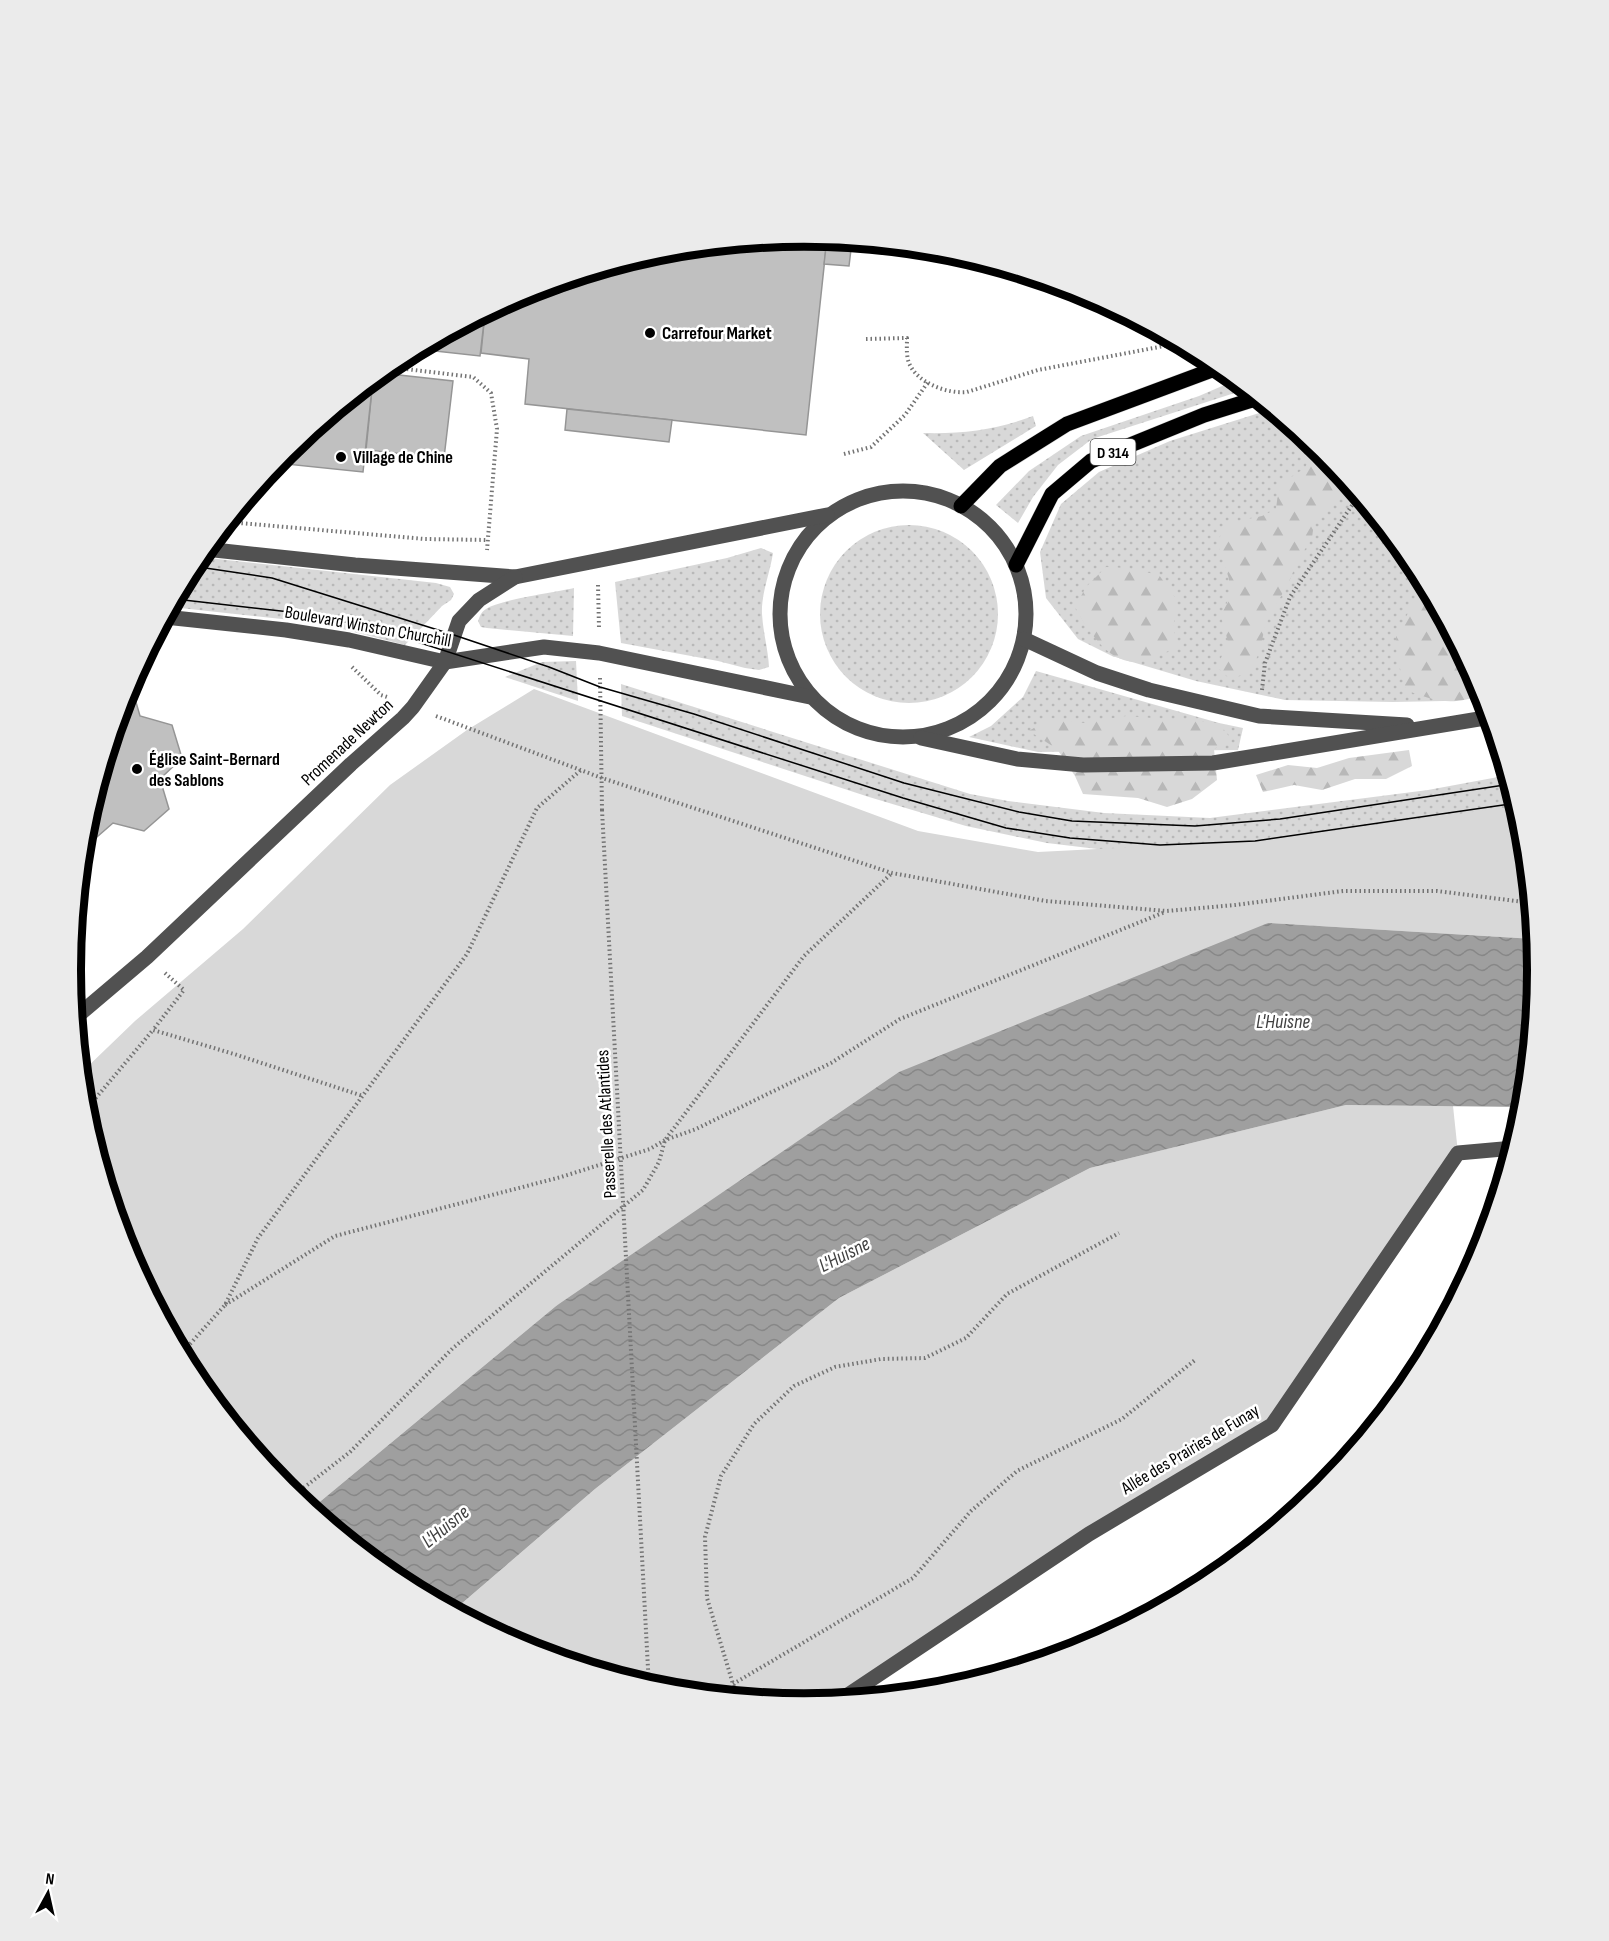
<svg xmlns="http://www.w3.org/2000/svg" width="1609" height="1941" font-family="'Sofia Sans Condensed',sans-serif">
	<style>
		.grass { fill: url(#grass-dots) }
		.forest { fill: url(#forest-firs) }
		.green { fill: #d8d8d8 }
		.water { fill: url(#water-waves) }
		.building { fill: #c0c0c0; stroke: #959595; stroke-width: 1.5 }
		.lines { fill: none; stroke-linecap: round; stroke-linejoin: round }
		.major-casing { stroke: #dbdbdb; stroke-width: 16 }
		.path { stroke: #737373; stroke-width: 4; stroke-dasharray: 1.5 3; stroke-linecap: butt }
		.minor { stroke: #515151; stroke-width: 15 }
		.major { stroke: #000; stroke-width: 15 }
		.tram { stroke: #000; stroke-width: 1.5 }
		.path-bridge { stroke: #737373; stroke-width: 4; stroke-dasharray: 1.5 3; stroke-linecap: butt }
		.poi-dot { fill: #000; stroke: #fff; stroke-width: 2 }
		.labels { text-anchor: middle; stroke-width: 5; stroke-linejoin: round; paint-order: stroke }
		.shield { fill: #fff; stroke: #4c4c4c; stroke-width: 1.5 }
		.shield-label { font-size: 16px; font-weight: bold; fill: #000 }
		.poi-label { font-size: 18px; font-weight: bold; fill: #000; stroke: #fff; text-anchor: start }
		.street-label { font-size: 18px; fill: #000; stroke: #fff }
		.water-label { font-size: 20px; font-style: italic; fill: #404040; stroke: #fff }
		.rim { fill: none; stroke: #000; stroke-width: 8 }
	</style>
	<defs>
		<pattern id="grass-dots" width="8" height="8" patternUnits="userSpaceOnUse" patternTransform="scale(1.5)"><rect width="8" height="8" fill="#d8d8d8"/><path d="M2 2h.1M6 6h.1" fill="none" stroke="#b8b8b8" stroke-width="1.8" stroke-linecap="round"/></pattern>
		<pattern id="forest-firs" width="22" height="20" patternUnits="userSpaceOnUse" patternTransform="scale(1.5)"><rect width="22" height="20" fill="#d8d8d8"/><path d="M5 1l3.5 6h-7zM16 11l3.5 6h-7z" fill="#b8b8b8"/></pattern>
		<pattern id="water-waves" width="16" height="10" patternUnits="userSpaceOnUse" patternTransform="scale(1.5)"><rect width="16" height="10" fill="#9f9f9f"/><path d="M0 5q4-4 8 0t8 0" fill="none" stroke="#878787"/></pattern>
	</defs>
	<rect width="100%" height="100%" fill="#fff"/>
	<!-- grass -->
	<g class="grass">
		<path d="M1236,380L1247,389L1092,439L1058,465L1033,497L1018,523L996,505L1029,471L1081,436L1199,396Z"/>
		<path d="M1272,409L1324,452L1415,563L1483,691L1444,701L1393,702L1285,700L1196,681L1112,656L1078,639L1046,598L1040,552L1061,504L1099,472L1170,441Z"/>
		<path d="M1033,416L1036,426L964,470L923,433C963,434 996,430 1033,416Z"/>
		<circle cx="909" cy="614" r="89"/>
		<path d="M761,548L773,553C770,573 761,594 762,614C763,632 768,649 769,667L759,670L745,668L718,661L621,643L615,582L727,558Z"/>
		<path d="M199,557L436,583L450,587L454,594L451,600L442,606L405,645L319,623L171,607Z"/>
		<path d="M574,588L573,636L487,628L481,627L478,621C480,616 481,612 486,609C503,599 552,593 574,588Z"/>
		<path d="M576,661L578,701L505,677L542,662Z"/>
		<path d="M1036,671L1219,723L1243,728L1238,750L1038,752L969,737L991,726L1023,697Z"/>
		<path d="M621,684L970,794L1008,801L1104,813L1210,818L1428,790L1509,775L1521,818L1343,842L1114,851L1047,843L966,826L869,797L622,716Z"/>
	</g>
	<!-- forest -->
	<g class="forest">
		<path d="M1316,445L1324,452L1350,484L1314,522L1312,538L1297,562L1289,582L1266,623L1259,653L1250,672L1230,679L1217,667L1228,642L1221,616L1229,598V579L1217,541L1229,523L1262,516L1276,509L1279,485L1305,468Z"/>
		<path d="M1106,567L1127,568L1159,575L1177,600L1173,629L1179,645C1167,652 1150,662 1135,662C1106,661 1088,630 1075,607L1086,587Z"/>
		<path d="M1425,582L1483,690L1484,694C1453,706 1436,702 1406,690L1397,658L1396,635Z"/>
		<path d="M1126,716L1219,723L1231,739L1214,749L1217,780L1192,799L1167,807L1138,798L1083,794L1075,776L1057,749L1029,731L1050,718L1084,723Z"/>
		<path d="M1409,750L1412,766L1386,779H1355L1322,790L1294,785L1263,792L1256,775L1288,765L1317,768L1349,758Z"/>
	</g>
	<!-- green -->
	<g class="green">
		<path d="M534,689L918,831L1038,852L1255,841L1518,806L1524,828L1535,939L1268,923L556,1306L310,1510L285,1489L194,1378L126,1251L85,1113L81,1073L135,1021L243,929L390,785L467,730Z"/>
		<path d="M1346,1105L1453,1106L1458,1153L1272,1425L839,1701L804,1704L661,1690L523,1648L453,1611L595,1489L839,1298L1090,1168Z"/>
	</g>
	<!-- water -->
	<path class="water" d="M1268,923L1535,939L1538,971L1525,1107L1346,1105L1090,1168L839,1298L595,1489L453,1611L396,1581L310,1510L556,1306L899,1072Z"/>
	<!-- building -->
	<g class="building">
		<path d="M805,237L827,239L806,435L525,404L529,359L481,353L485,313L524,292L662,251Z"/>
		<path d="M827,239L852,241L849,266L824,264Z"/>
		<path d="M485,313L480,356L417,349Z"/>
		<path d="M381,373L453,381L444,458L366,450L373,379Z"/>
		<path d="M373,379L363,472L276,463L286,451Z"/>
		<path d="M567,409L672,420L669,442L565,430Z"/>
		<path d="M129,685H131L140,716L172,725L182,758L160,779L169,809L144,831L113,823L90,843L83,842L85,827Z"/>
	</g>
	<g class="lines">
		<defs>
			<g id="major">
				<path d="M961,506L1000,466L1067,424L1220,367"/>
				<path d="M1016,565L1052,494L1091,461L1204,415L1258,398"/>
			</g>
		</defs>
		<!-- major casing -->
		<use href="#major" class="major-casing"/>
		<!-- path -->
		<g class="path">
			<path d="M866,339L907,338C907,346 906,355 909,363C917,383 947,394 967,392L1038,370L1180,343"/>
			<path d="M389,367L473,377L491,393L497,429L487,550"/>
			<path d="M844,454L871,447L905,415L928,382"/>
			<path d="M228,522L425,539L488,540"/>
			<path d="M598,585L599,628"/>
			<path d="M352,667L381,695L387,697"/>
			<path d="M600,678L602,810"/>
			<path d="M1262,690L1265,663L1290,597L1359,495"/>
			<path d="M436,716L602,778L892,873L1046,901L1167,911L1235,905L1343,891H1437L1532,903"/>
			<path d="M165,973L184,990L153,1030L234,1054L363,1096"/>
			<path d="M84,1112L153,1030"/>
			<path d="M225,1305L335,1236L561,1177L650,1149L665,1140L696,1129L831,1063L900,1019L1165,912"/>
			<path d="M181,1354L225,1305L258,1238L467,954L537,808L581,770"/>
			<path d="M293,1496L350,1452L453,1348L643,1190L659,1162L665,1140L804,956L892,873"/>
			<path d="M733,1684L913,1578L971,1511L1017,1471L1122,1419L1195,1360"/>
			<path d="M741,1698L733,1684L707,1598L705,1537L721,1476L754,1424L794,1386L835,1367L881,1359L925,1358L966,1338L1007,1294L1119,1233"/>
		</g>
		<!-- minor -->
		<g class="minor">
			<circle cx="903" cy="614" r="123"/>
			<path d="M205,549L355,565L515,577L827,515"/>
			<path d="M165,617L286,630L349,640L445,662L544,647L599,653L810,697"/>
			<path d="M1024,639L1097,673L1149,690L1259,716L1407,725"/>
			<path d="M921,738L1017,759L1083,765L1213,763L1491,717"/>
			<path d="M75,1018L147,957L351,764L403,718L413,707L445,662L459,621L479,600L515,577"/>
			<path d="M839,1701L1089,1534L1272,1425L1458,1153L1514,1148"/>
		</g>
		<!-- major -->
		<use href="#major" class="major"/>
		<!-- tram -->
		<g class="tram">
			<path d="M192,566L272,578L454,635L549,667L600,687L694,714L904,783L1019,812L1072,821L1195,826L1280,819L1511,784"/>
			<path d="M175,599L308,614L377,629L903,798L1006,828L1070,838L1160,845L1255,841L1517,803"/>
		</g>
		<!-- path-bridge -->
		<path class="path-bridge" d="M602,810L649,1687"/>
	</g>
	<!-- markers -->
	<g class="poi-dot">
		<circle cx="650" cy="333" r="6"/>
		<circle cx="341" cy="457" r="6"/>
		<circle cx="137" cy="769" r="6"/>
	</g>
	<g class="labels">
		<!-- shield labels -->
		<rect class="shield" x="1090.5" y="439" width="45" height="26" rx="4.5"/>
		<g class="shield-label">
			<text x="1113" y="458">D 314</text>
		</g>
		<!-- poi labels -->
		<g class="poi-label">
			<text x="662" y="339">Carrefour Market</text>
			<text x="353" y="463">Village de Chine</text>
			<text x="149" y="765">Église Saint-Bernard<tspan x="149" dy="21">des Sablons</tspan></text>
		</g>
		<!-- street labels -->
		<g class="street-label">
			<text transform="translate(368 626) rotate(10)" y="6">Boulevard Winston Churchill</text>
			<text transform="translate(347 742) rotate(-43)" y="6">Promenade Newton</text>
			<text transform="translate(606 1124) rotate(-93)" y="6">Passerelle des Atlantides</text>
			<text transform="translate(1190 1449) rotate(-31)" y="6">Allée des Prairies de Funay</text>
		</g>
		<!-- water labels -->
		<g class="water-label">
			<text x="1283" y="1028">L'Huisne</text>
			<text transform="translate(844 1254) rotate(-27)" y="7">L'Huisne</text>
			<text transform="translate(445 1526) rotate(-39)" y="7">L'Huisne</text>
		</g>
	</g>
	<!-- crop -->
	<path d="M0 0H1609V1941H0ZM81 970a723 723 0 1 1 1446 0a723 723 0 1 1-1446 0Z" fill="#ebebeb" fill-rule="evenodd"/>
	<path class="rim" d="M81 970a723 723 0 1 1 1446 0a723 723 0 1 1-1446 0Z"/>
	<!-- north arrow -->
	<g transform="translate(48 1893) rotate(8)" stroke="#ffffff" stroke-width="4.5" paint-order="stroke">
	<path d="M0-4.5L10 22L0 15L-10 22Z" fill="#000000"/>
	<text y="-9" font-size="16" font-weight="bold" text-anchor="middle" fill="#000000">N</text>
	</g>
</svg>
